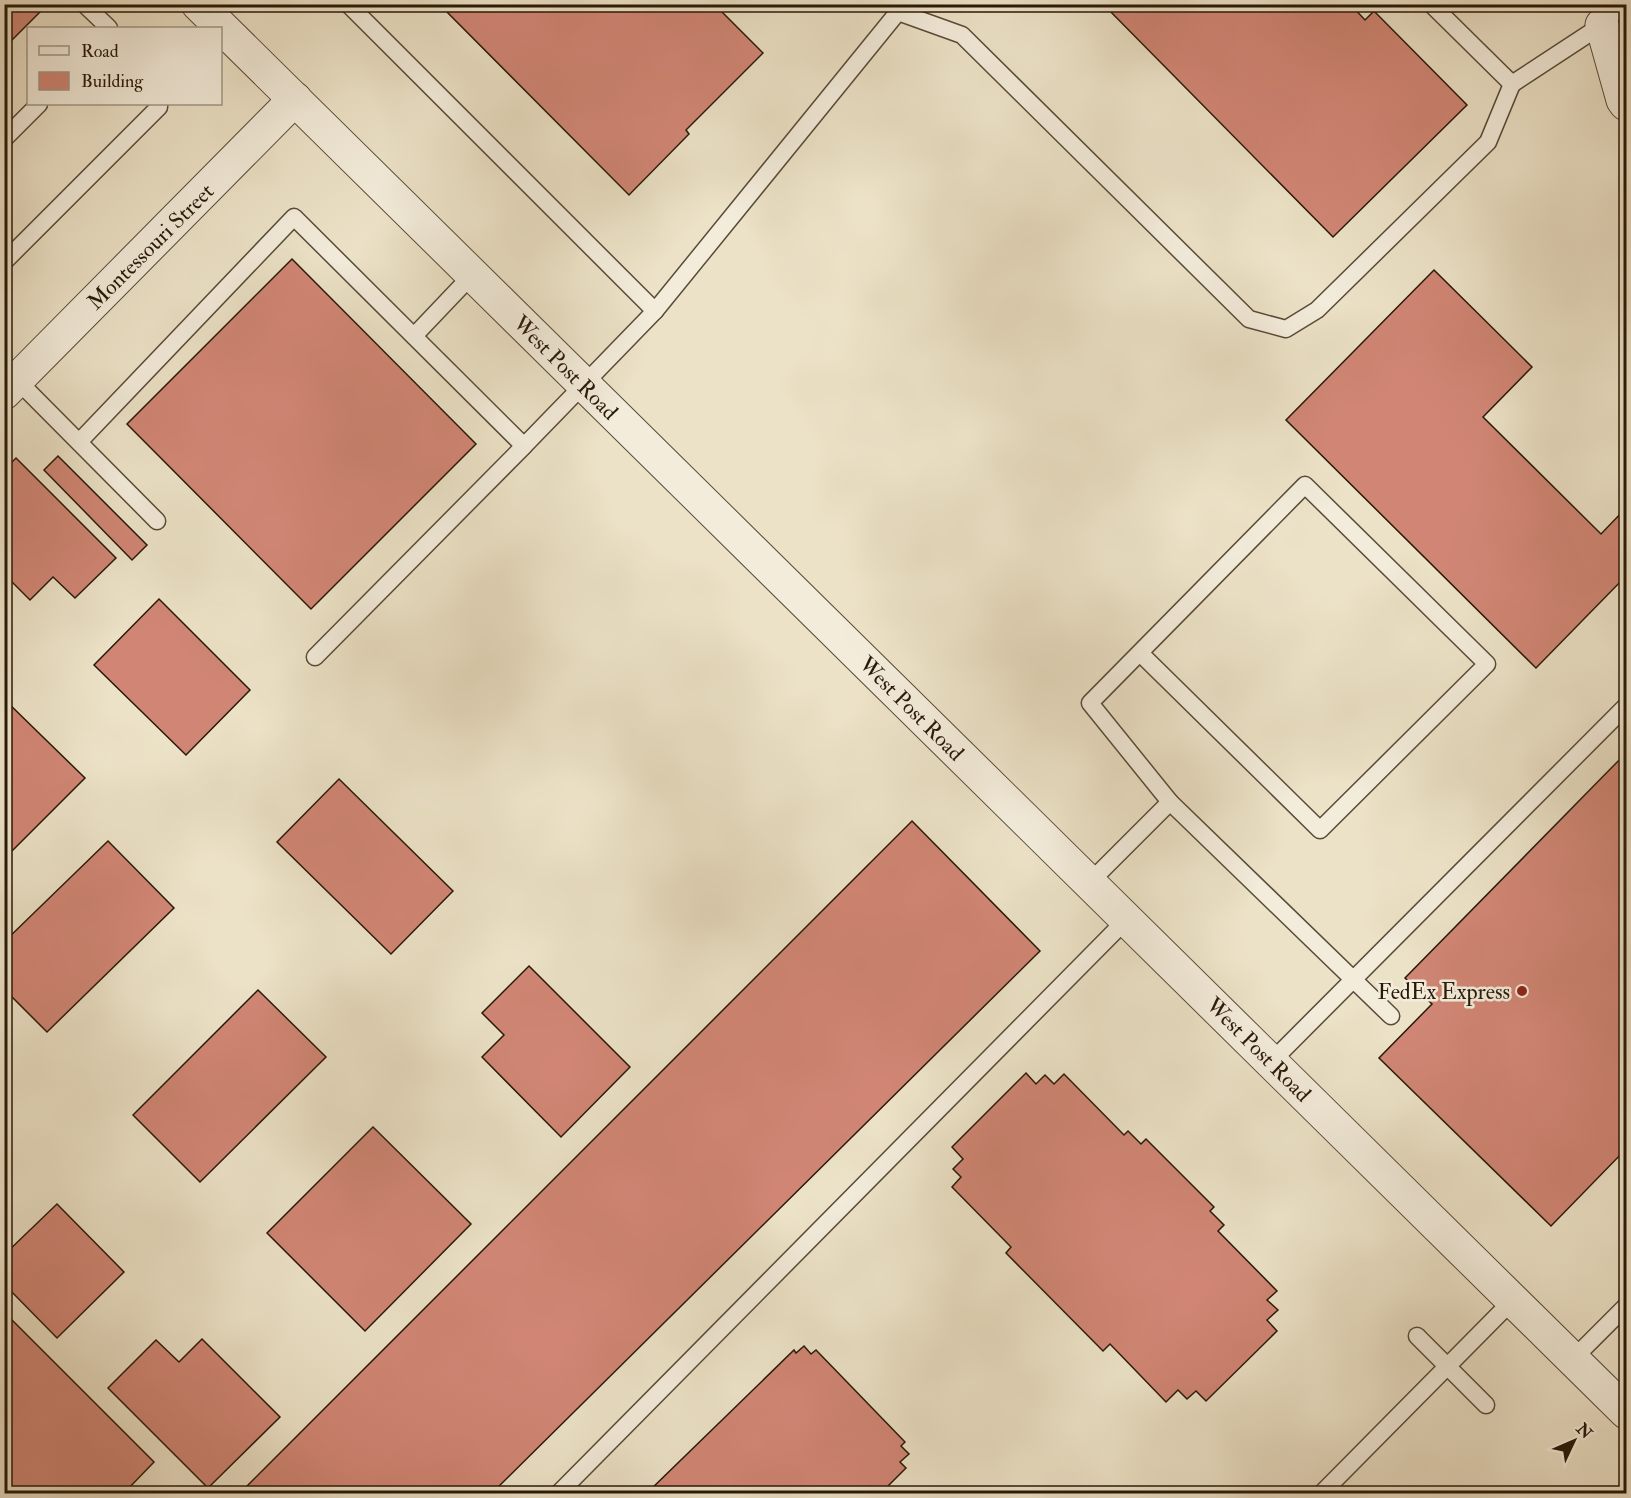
<svg xmlns="http://www.w3.org/2000/svg" width="1631" height="1498" font-family="'IM FELL Double Pica',serif">
	<style>
		.building { fill: #d18675; stroke: #281908; stroke-width: 1.5 }
		.lines { fill: none; stroke-linecap: round; stroke-linejoin: round }
		.service-casing { stroke: #594b38; stroke-width: 19 }
		.minor-casing { stroke: #594b38; stroke-width: 35 }
		.tertiary-casing { stroke: #594b38; stroke-width: 35 }
		.service { stroke: #f3ecdb; stroke-width: 16 }
		.minor { stroke: #f3ecdb; stroke-width: 33 }
		.tertiary { stroke: #f3ecdb; stroke-width: 33 }
		.poi-dot { fill: #8f2418; stroke: #f3ecdb; stroke-width: 2 }
		.labels { text-anchor: middle; stroke-width: 5; stroke-linejoin: round; paint-order: stroke }
		.street-label { font-size: 22px; fill: #281908; stroke: #f3ecdb }
		.poi-label { font-size: 22px; fill: #281908; stroke: #f3ecdb; text-anchor: end }
	</style>
	<rect width="100%" height="100%" fill="#ece2c7"/>
	<filter id="stains"><feTurbulence type="fractalNoise" baseFrequency=".00333" numOctaves="4"/><feColorMatrix values="0 0 0 0 .2 0 0 0 0 .09 0 0 0 0 .02 0 0 0 .5 -.17"/></filter>
	<radialGradient id="worn" r=".72"><stop offset=".6" stop-color="#630" stop-opacity="0"/><stop offset="1" stop-color="#630" stop-opacity=".3"/></radialGradient>
	<!-- building -->
	<g class="building">
		<path d="M4,4H33L40,12L4,48Z"/>
		<path d="M439,4H714L763,53L686,130L689,134L629,195Z"/>
		<path d="M1103,4H1350L1365,20L1374,11L1467,105L1333,237Z"/>
		<path d="M292,259L476,444L311,609L127,424Z"/>
		<path d="M1434,270L1532,367L1483,417L1601,534L1626,508V576L1536,668L1286,420Z"/>
		<path d="M58,456L147,545L132,560L44,470Z"/>
		<path d="M16,458L116,558L75,598L53,577L30,600L4,574V470Z"/>
		<path d="M159,599L250,690L186,755L94,665Z"/>
		<path d="M4,699L85,778L4,859Z"/>
		<path d="M1626,753V1149L1551,1226L1379,1058L1432,1004L1405,978Z"/>
		<path d="M339,779L453,891L391,954L277,842Z"/>
		<path d="M912,821L1040,951L491,1494H239Z"/>
		<path d="M108,841L174,908L47,1032L4,989V942Z"/>
		<path d="M529,966L630,1067L561,1137L482,1057L504,1035L482,1013Z"/>
		<path d="M258,990L326,1057L200,1182L133,1115Z"/>
		<path d="M1026,1073L1036,1084L1045,1075L1054,1084L1064,1074L1124,1135L1128,1131L1141,1144L1146,1139L1214,1207L1210,1211L1224,1225L1218,1231L1277,1291L1267,1300L1278,1310L1267,1320L1277,1331L1206,1401L1196,1391L1187,1399L1178,1390L1166,1402L1110,1344L1103,1351L1006,1253L1011,1247L952,1187L961,1177L953,1169L963,1159L952,1147Z"/>
		<path d="M373,1127L471,1224L365,1331L267,1233Z"/>
		<path d="M57,1204L124,1272L57,1338L4,1284V1255Z"/>
		<path d="M4,1312L154,1462L123,1494H4Z"/>
		<path d="M202,1339L280,1417L208,1488L108,1388L156,1340L179,1362Z"/>
		<path d="M804,1346L811,1354L816,1350L905,1442L901,1446L909,1454L900,1462L906,1468L880,1494H646L794,1350L796,1353Z"/>
	</g>
	<g class="lines">
		<defs>
			<g id="service">
				<path d="M84,4L109,28"/>
				<path d="M348,4L655,311"/>
				<path d="M1512,84L1602,25L1623,4"/>
				<path d="M4,139L39,104"/>
				<path d="M4,262L159,107V104"/>
				<path d="M414,336L472,275"/>
				<path d="M17,380L157,521"/>
				<path d="M79,442L294,217L524,446L315,657"/>
				<path d="M524,446L655,311L898,12L962,35L1249,319L1286,329L1317,310L1488,142L1512,84L1431,4"/>
				<path d="M1170,802L1391,1016"/>
				<path d="M1089,883L1170,802L1090,703L1305,485L1487,664L1320,830L1140,653"/>
				<path d="M1271,1062L1626,706"/>
				<path d="M1417,1336L1486,1405"/>
				<path d="M1573,1359L1626,1306"/>
				<path d="M558,1494L1127,919"/>
				<path d="M1321,1494L1513,1300"/>
			</g>
			<g id="minor">
				<path d="M1602,25L1623,100L1626,104"/>
				<path d="M4,393L295,99"/>
			</g>
			<path id="tertiary" d="M198,4L1626,1412"/>
		</defs>
		<!-- service casing -->
		<use href="#service" class="service-casing"/>
		<!-- minor casing -->
		<use href="#minor" class="minor-casing"/>
		<!-- tertiary casing -->
		<use href="#tertiary" class="tertiary-casing"/>
		<!-- service -->
		<use href="#service" class="service"/>
		<!-- minor -->
		<use href="#minor" class="minor"/>
		<!-- tertiary -->
		<use href="#tertiary" class="tertiary"/>
	</g>
	<!-- markers -->
	<circle class="poi-dot" cx="1522" cy="991" r="6"/>
	<g class="labels">
		<!-- street labels -->
		<g class="street-label">
			<text transform="translate(150 246) rotate(-45)" y="8">Montessouri Street</text>
			<text transform="translate(566 367) rotate(45)" y="8">West Post Road</text>
			<text transform="translate(912 708) rotate(45)" y="8">West Post Road</text>
			<text transform="translate(1259 1049) rotate(45)" y="8">West Post Road</text>
		</g>
		<!-- poi labels -->
		<g class="poi-label">
			<text x="1510" y="999">FedEx Express</text>
		</g>
	</g>
	<!-- margin -->
	<rect width="1631" height="1498" fill="none" stroke="#ece2c7" stroke-width="24"/>
	<rect x="6" y="6" width="1619" height="1486" fill="none" stroke="#281908" stroke-width="3"/>
	<rect x="12" y="12" width="1607" height="1474" fill="none" stroke="#281908" stroke-width="1.5"/>
	<!-- legend -->
	<rect x="27" y="27" width="195" height="78" fill="#f3ecdb" stroke="#a29887" stroke-width="1.5"/>
	<rect x="39" y="46" width="30" height="9" fill="#f3ecdb" stroke="#a29887" stroke-width="1.5"/>
	<text x="81" y="57" font-size="18" fill="#281908">Road</text>
	<rect x="39" y="72" width="30" height="18" fill="#d18675" stroke="#a29887" stroke-width="1.5"/>
	<text x="81" y="87" font-size="18" fill="#281908">Building</text>
	<!-- north arrow -->
	<g transform="translate(1574 1441) rotate(46)" stroke="#f3ecdb" stroke-width="4.5" paint-order="stroke">
	<path d="M0-4.5L10 22L0 15L-10 22Z" fill="#281908"/>
	<text y="-9" font-size="16" font-weight="bold" text-anchor="middle" fill="#281908">N</text>
	</g>
	<rect width="100%" height="100%" filter="url(#stains)"/>
	<rect width="100%" height="100%" fill="url(#worn)"/>
</svg>
